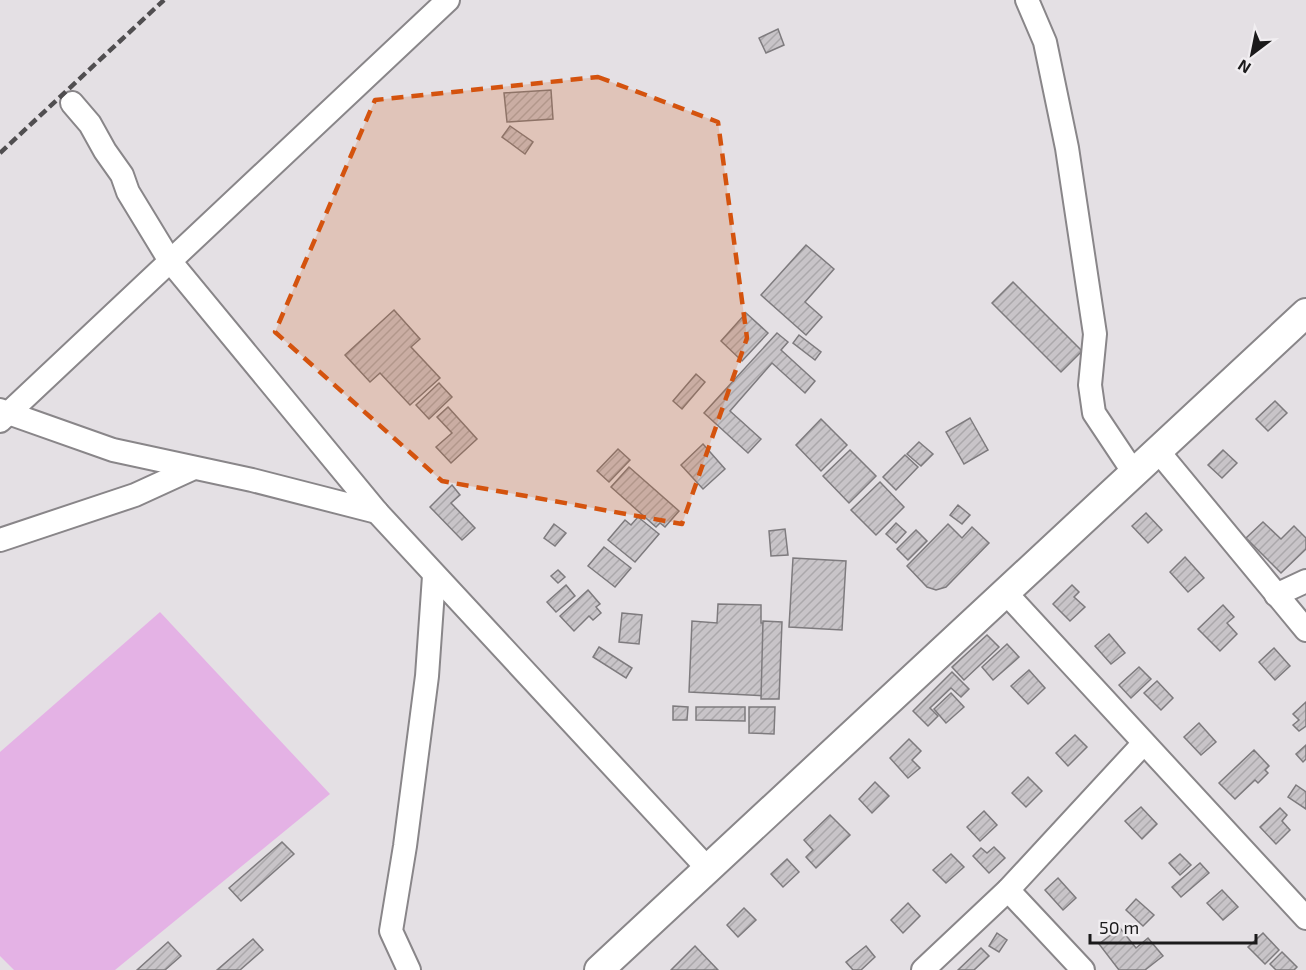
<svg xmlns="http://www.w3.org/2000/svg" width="1306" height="970" font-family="'Exo 2',sans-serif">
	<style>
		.green { fill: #e4b2e5 }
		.building { fill: url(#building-hatch); stroke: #7e7b7e; stroke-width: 1.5 }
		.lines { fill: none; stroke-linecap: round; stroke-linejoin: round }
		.minor-casing { stroke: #898689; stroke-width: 26 }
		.tertiary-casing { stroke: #898689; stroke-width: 32 }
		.minor { stroke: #fff; stroke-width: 22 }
		.tertiary { stroke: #fff; stroke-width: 28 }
		.rail { stroke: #504e50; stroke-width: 4.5; stroke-dasharray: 9 4.5; stroke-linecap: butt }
		.marked { fill: #d4530e; fill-opacity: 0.2; stroke: #d4530e; stroke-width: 4.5; stroke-dasharray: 12 8; stroke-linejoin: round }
	</style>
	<defs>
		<pattern id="building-hatch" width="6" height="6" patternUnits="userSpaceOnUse" patternTransform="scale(1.5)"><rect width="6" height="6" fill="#c8c4c8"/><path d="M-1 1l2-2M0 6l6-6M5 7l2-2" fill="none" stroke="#aba8ab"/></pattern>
	</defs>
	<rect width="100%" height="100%" fill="#e4e0e4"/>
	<!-- green -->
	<path class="green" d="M160,612L330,794L115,970H14L0,956V752Z"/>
	<!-- building -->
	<g class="building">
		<path d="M778,29L784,45L766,53L759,38Z"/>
		<path d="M551,90L553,119L507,122L504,93Z"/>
		<path d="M510,126L533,142L525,154L502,137Z"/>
		<path d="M806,245L834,269L805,302L822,317L806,335L761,295Z"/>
		<path d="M1013,282L1082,351L1061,372L992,303Z"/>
		<path d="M394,310L420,339L411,347L440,378L410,405L380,373L370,382L345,355Z"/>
		<path d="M746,313L768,333L742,361L721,341Z"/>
		<path d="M777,333L788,342L781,350L815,381L805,393L772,363L730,411L761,439L748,453L704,413Z"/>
		<path d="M799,335L821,352L815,360L793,343Z"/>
		<path d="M696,374L705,382L682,409L673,401Z"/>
		<path d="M439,383L452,397L429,419L416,405Z"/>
		<path d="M1275,401L1287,413L1268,431L1256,419Z"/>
		<path d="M448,407L477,439L451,463L436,447L452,433L437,417Z"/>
		<path d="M970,418L988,450L964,464L946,432Z"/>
		<path d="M821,419L847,445L821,471L796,445Z"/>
		<path d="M919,442L933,454L921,466L907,454Z"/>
		<path d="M703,444L725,469L703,489L681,465Z"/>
		<path d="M618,449L630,460L609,482L597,471Z"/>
		<path d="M850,450L876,476L849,503L823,476Z"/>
		<path d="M1223,450L1237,463L1222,478L1208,465Z"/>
		<path d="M905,455L918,467L896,490L883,477Z"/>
		<path d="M629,467L679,511L665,527L660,523L656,527L611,487Z"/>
		<path d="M880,482L904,507L876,535L851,510Z"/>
		<path d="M452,485L460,495L451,503L475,528L462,540L430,507Z"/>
		<path d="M958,505L970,515L962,524L950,515Z"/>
		<path d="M1146,513L1162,530L1148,543L1132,526Z"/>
		<path d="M638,517L659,534L635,562L608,540L625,520L631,525Z"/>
		<path d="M1263,522L1281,539L1294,526L1306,538V549L1281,573L1246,538Z"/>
		<path d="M896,523L906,532L896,543L886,534Z"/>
		<path d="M554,524L566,533L555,546L544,538Z"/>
		<path d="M948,524L962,538L972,527L989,543L946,587L936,590L927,587L907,566Z"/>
		<path d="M785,529L788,555L771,556L769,531Z"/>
		<path d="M916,530L927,541L908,560L897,549Z"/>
		<path d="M604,547L631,568L615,587L588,566Z"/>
		<path d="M1185,557L1204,578L1188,592L1170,572Z"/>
		<path d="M793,558L846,561L842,630L789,627Z"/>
		<path d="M558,570L565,577L558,583L551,576Z"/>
		<path d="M566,585L575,596L556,612L547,602Z"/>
		<path d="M1072,585L1079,592L1074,597L1085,607L1070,621L1053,604Z"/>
		<path d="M588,590L600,604L596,607L601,613L593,620L589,616L574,631L560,616Z"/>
		<path d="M718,604L761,605V623H771L769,696L689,692L692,621L717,623Z"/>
		<path d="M1223,605L1234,617L1227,623L1237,634L1220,651L1198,629Z"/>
		<path d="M622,613L642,615L639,644L619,642Z"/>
		<path d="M763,621L782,622L779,699H761Z"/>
		<path d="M1109,634L1125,653L1111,664L1095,646Z"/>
		<path d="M987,635L999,647L964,680L952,667Z"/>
		<path d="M1007,644L1019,657L993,680L982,667Z"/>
		<path d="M599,647L632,668L626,678L593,657Z"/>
		<path d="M1274,648L1290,666L1275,680L1259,662Z"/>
		<path d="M1139,667L1151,679L1131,698L1119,685Z"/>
		<path d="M1029,670L1045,688L1028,704L1011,686Z"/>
		<path d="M952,672L969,689L961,697L951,688L930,708L938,716L928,726L913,711Z"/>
		<path d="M1157,681L1173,698L1161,710L1144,693Z"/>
		<path d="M951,693L964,707L946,723L934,709Z"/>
		<path d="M1306,702V726L1299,731L1293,725L1299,720L1293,714Z"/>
		<path d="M673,706L688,707L687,720H673Z"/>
		<path d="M696,707H745V721L696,720Z"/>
		<path d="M749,707H775L774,734L749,733Z"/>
		<path d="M1199,723L1216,742L1201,755L1184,737Z"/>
		<path d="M1075,735L1087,747L1068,766L1056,753Z"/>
		<path d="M909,739L921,751L912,760L920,768L908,778L890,758Z"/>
		<path d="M1306,745V759L1303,762L1296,754Z"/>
		<path d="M1254,750L1269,766L1265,770L1268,773L1258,783L1255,780L1235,799L1219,783Z"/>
		<path d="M1028,777L1042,791L1026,807L1012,793Z"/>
		<path d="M875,782L889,796L872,813L859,799Z"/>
		<path d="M1296,785L1306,792V809L1288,797Z"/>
		<path d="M1141,807L1157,824L1142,839L1125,821Z"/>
		<path d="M1280,808L1287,815L1282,821L1290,830L1276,844L1260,827Z"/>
		<path d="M984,811L997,825L980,841L967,827Z"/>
		<path d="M830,815L850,835L816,868L806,857L813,850L804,840Z"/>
		<path d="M282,842L294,854L241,901L229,888Z"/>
		<path d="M994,847L1005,858L989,873L973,856L981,848L987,853Z"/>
		<path d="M951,854L964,867L946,883L933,870Z"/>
		<path d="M1180,854L1191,865L1180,875L1169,863Z"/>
		<path d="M787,859L799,872L783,887L771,874Z"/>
		<path d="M1200,863L1209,873L1181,897L1172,887Z"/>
		<path d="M1058,878L1076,898L1063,910L1045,890Z"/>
		<path d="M1222,890L1238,907L1223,920L1207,903Z"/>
		<path d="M1136,899L1154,915L1143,926L1126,910Z"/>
		<path d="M908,903L920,916L903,933L891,920Z"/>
		<path d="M744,908L756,920L738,937L727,925Z"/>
		<path d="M1120,928L1136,948L1148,938L1163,956L1145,970H1119L1099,944Z"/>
		<path d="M997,933L1007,940L999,952L989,946Z"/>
		<path d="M1263,933L1279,950L1265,964L1248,947Z"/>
		<path d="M253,939L263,950L240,970H217Z"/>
		<path d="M168,942L181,956L165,970H137Z"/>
		<path d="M695,946L718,970H671Z"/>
		<path d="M866,946L875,957L861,970H853L846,962Z"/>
		<path d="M981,948L989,956L974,970H958Z"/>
		<path d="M1282,952L1297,967L1294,970H1276L1270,964Z"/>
	</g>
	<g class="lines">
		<defs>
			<g id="minor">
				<path d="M1027,0L1045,42L1067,148L1095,334L1090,385L1094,413L1134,473"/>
				<path d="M72,103L90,124L105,151L122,175L128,192L170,261L377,512L709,870"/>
				<path d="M0,410L113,450L252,480L377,512"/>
				<path d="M0,421L448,0"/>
				<path d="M1158,451L1306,630"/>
				<path d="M0,540L135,495L194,468"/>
				<path d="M1005,592L1306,918"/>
				<path d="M1276,595L1306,581"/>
				<path d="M1008,890L1083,970"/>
				<path d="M409,970L391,931L405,846L427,676L434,576"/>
				<path d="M923,970L1008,890L1144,743"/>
			</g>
			<path id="tertiary" d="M599,970L1306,313"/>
		</defs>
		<!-- minor casing -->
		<use href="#minor" class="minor-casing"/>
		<!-- tertiary casing -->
		<use href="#tertiary" class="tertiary-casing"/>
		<!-- minor -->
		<use href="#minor" class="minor"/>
		<!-- tertiary -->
		<use href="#tertiary" class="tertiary"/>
		<!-- rail -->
		<path class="rail" d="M0,153L164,0"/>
	</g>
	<!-- marked area -->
	<path class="marked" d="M598,77L718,122L747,338L682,524L442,481L275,332L375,100Z"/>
	<!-- north arrow -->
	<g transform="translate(1252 54) rotate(212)" stroke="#f1eef1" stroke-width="4.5" paint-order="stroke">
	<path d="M0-4.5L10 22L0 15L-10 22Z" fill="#1b1a1b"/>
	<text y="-9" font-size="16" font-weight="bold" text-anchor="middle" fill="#1b1a1b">N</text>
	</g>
	<!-- scale -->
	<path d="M1090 934v9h166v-9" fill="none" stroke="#1b1a1b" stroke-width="3"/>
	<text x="1099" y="934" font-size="18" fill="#1b1a1b" stroke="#f1eef1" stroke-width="4.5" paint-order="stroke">50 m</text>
</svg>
